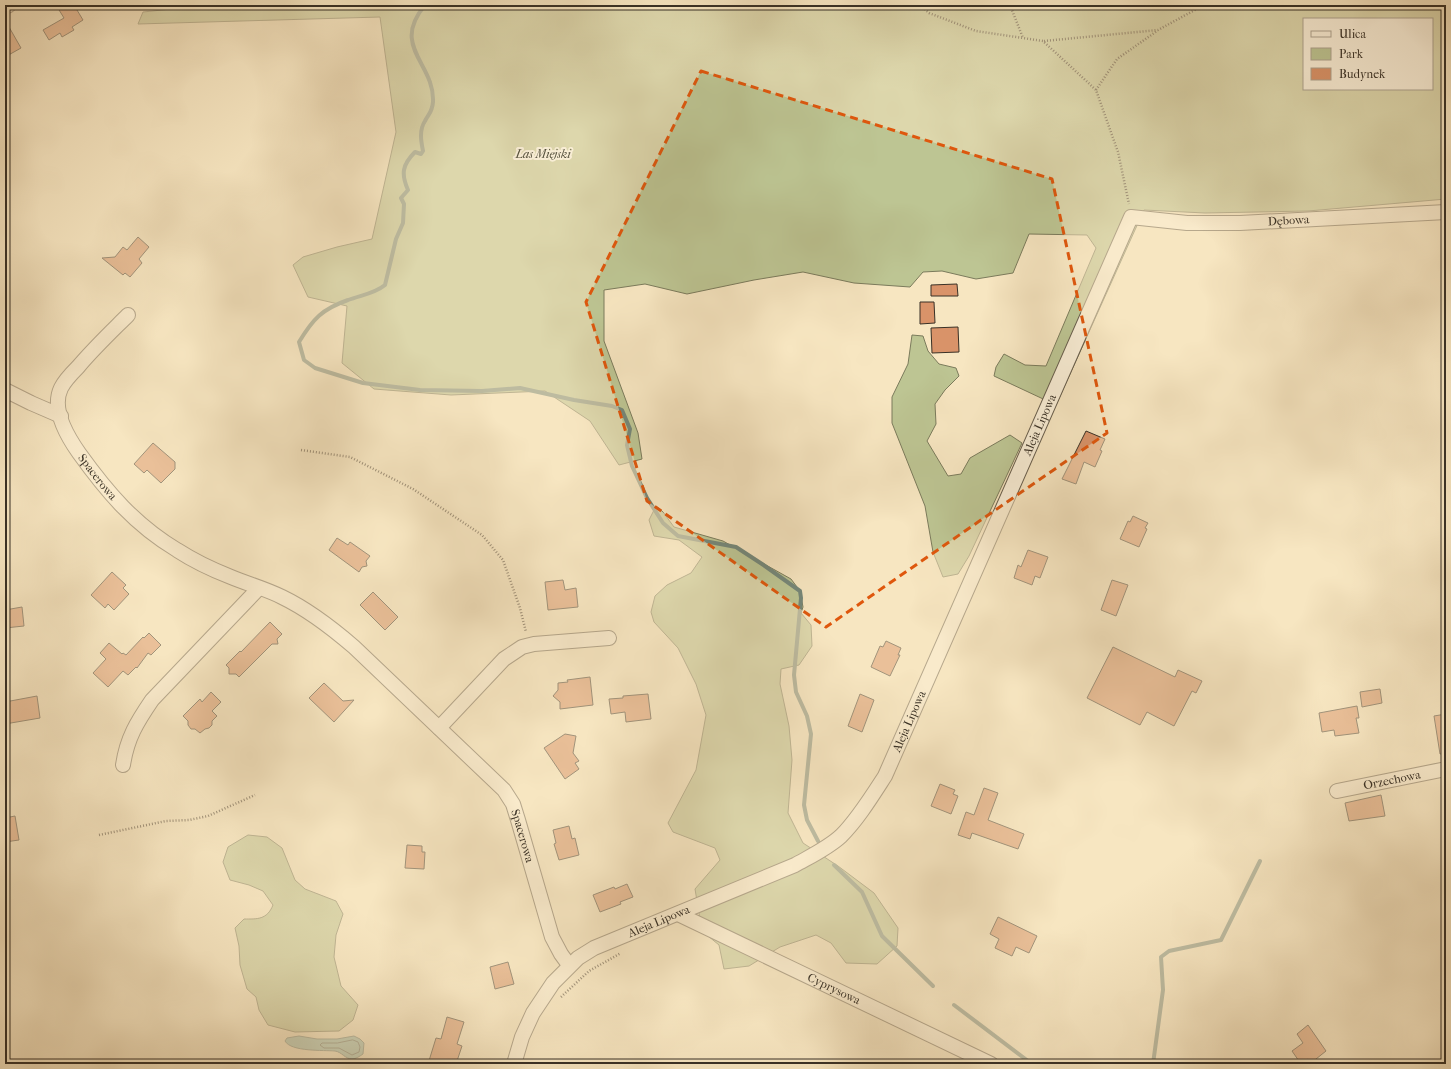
<svg xmlns="http://www.w3.org/2000/svg" width="1451" height="1069" font-family="'IM FELL French Canon',serif">
	<style>
		.green { fill: #bdc593; stroke: #7b7b5c; fill-rule: evenodd }
		.water { fill: #9dc0b0; stroke: #758779 }
		.lines { fill: none; stroke-linecap: round; stroke-linejoin: round }
		.shore { stroke: #6b786b; stroke-width: 1 }
		.stream { stroke: #758779; stroke-width: 4 }
		.building { fill: #d99369; stroke: #393126 }
		.minor-casing { stroke: #685e4d; stroke-width: 16 }
		.path { stroke: #393126; stroke-width: 2.5; stroke-dasharray: 1 2; stroke-linecap: butt }
		.minor { stroke: #faefd7; stroke-width: 14 }
		.marked { fill: none; stroke: #df570d; stroke-width: 3; stroke-dasharray: 8 5; stroke-linejoin: round }
		.labels { text-anchor: middle; stroke-width: 4; stroke-linejoin: round; paint-order: stroke }
		.park-label { font-size: 12px; font-style: italic; fill: #534f3c; stroke: #faefd7 }
		.street-label { font-size: 12px; fill: #393126; stroke: #faefd7 }
	</style>
	<rect width="100%" height="100%" fill="#f7e6c1"/>
	<filter id="stains"><feTurbulence type="fractalNoise" baseFrequency=".005" numOctaves="4"/><feColorMatrix values="0 0 0 0 .2 0 0 0 0 .09 0 0 0 0 .02 0 0 0 .5 -.17"/></filter>
	<radialGradient id="worn" r=".72"><stop offset=".6" stop-color="#630" stop-opacity="0"/><stop offset="1" stop-color="#630" stop-opacity=".3"/></radialGradient>
	<!-- green -->
	<g class="green">
		<path d="M210,5H1446V199L1308,211L1205,213L1144,210L1056,405L994,376L996,367L1004,354L1025,365L1046,366L1096,248L1087,235L1029,234L1013,273L976,279L942,271L923,272L910,287L854,283L803,272L754,280L687,294L645,284L604,290V341L638,433L642,459L619,465L590,421L545,391L451,395L374,389L342,363L347,306L308,297L293,265L303,257L337,247L372,239L396,132L380,17L138,24L143,12ZM1304,19H1432V89H1304Z"/>
		<path d="M912,335L923,336L928,351L939,364L956,368L959,376L945,390L935,404L936,424L927,441L948,476L961,474L970,458L1010,435L1022,443L969,556L958,574L943,577L933,552L925,506L892,423V397L908,364Z"/>
		<path d="M656,506L663,512L674,527L723,541L791,579L800,591L803,607L801,613L811,625L812,646L799,665L781,669L780,684L789,726L792,760L788,813L803,843L838,866L874,893L898,928L897,946L877,964L846,963L831,943L816,935L780,947L749,966L724,969L719,945L702,931L695,889L720,860L715,848L673,832L668,823L696,770L706,715L696,684L678,648L654,622L651,612L655,596L667,585L691,573L702,557L679,540L654,536L649,520Z"/>
		<path d="M248,835L267,837L282,848L295,880L305,889L336,901L343,914L336,935L334,957L341,986L358,1005L353,1020L339,1031L295,1032L268,1025L259,1010L256,997L247,989L240,965L239,946L235,928L244,919C257,919 267,920 273,905L263,891L249,885L230,880L223,862L228,847Z"/>
	</g>
	<!-- water -->
	<path class="water" d="M299,1036L317,1039H337L354,1036L360,1039L364,1043L363,1054C360,1056 356,1059 352,1059C345,1059 342,1052 335,1051C324,1050 291,1052 285,1041L287,1038Z"/>
	<g class="lines">
		<!-- shore -->
		<path class="shore" d="M353,1040L358,1042L360,1047L359,1052L352,1055L339,1048H324L320,1045L322,1043H337Z"/>
		<!-- stream -->
		<g class="stream">
			<path d="M425,5C390,47 435,63 433,102C432,113 429,113 425,121C419,130 421,141 423,151L421,154L415,152C402,165 401,174 408,190L401,198L404,204L403,223L396,239L385,285C374,294 361,295 348,300C322,309 313,319 299,342L304,360L315,368L363,383L420,390L482,391L520,388L574,400L612,406L622,410L630,429L627,445L632,466L647,498L663,523L678,536L736,547L762,564L800,591L801,598L794,675L796,692L807,716L811,734L804,805L807,820L818,841"/>
			<path d="M834,865L862,892L882,936L933,986"/>
			<path d="M954,1005L1032,1064"/>
			<path d="M1153,1064L1163,990L1161,957L1169,951L1221,940L1260,861"/>
		</g>
	</g>
	<!-- building -->
	<g class="building">
		<path d="M56,5H74L83,20L72,27L74,30L62,37L60,33L49,40L43,30L64,18Z"/>
		<path d="M5,20L21,48L5,57Z"/>
		<path d="M138,237L149,247L139,259L142,263L130,277L125,273L123,275L102,258L115,257L123,247L127,250Z"/>
		<path d="M957,284L958,296H931V285Z"/>
		<path d="M920,302H934L935,323L920,324Z"/>
		<path d="M958,327L959,352L932,353L931,328Z"/>
		<path d="M1086,431L1105,439L1100,450L1102,451L1095,467L1084,462L1076,484L1062,479Z"/>
		<path d="M153,443L175,462V469L161,483L147,470L144,473L134,464Z"/>
		<path d="M1133,516L1148,523L1145,528L1147,529L1139,547L1120,539L1128,521L1130,522Z"/>
		<path d="M337,538L348,545L350,542L370,556L366,561L367,566L362,567L359,572L329,550Z"/>
		<path d="M1028,550L1048,557L1040,578L1035,576L1032,585L1014,578L1018,565L1021,567Z"/>
		<path d="M112,572L126,585L123,588L129,594L114,610L108,604L105,608L91,595Z"/>
		<path d="M563,580L565,590L576,588L578,607L548,610L545,582Z"/>
		<path d="M1112,580L1128,585L1116,616L1101,610Z"/>
		<path d="M373,592L398,617L385,630L360,605Z"/>
		<path d="M22,607L24,626L5,628V610Z"/>
		<path d="M270,622L282,634L277,639L278,644H272L239,677L236,674H229V668L226,665L240,651L241,652Z"/>
		<path d="M149,633L161,645L151,655L148,653L137,668L136,667L128,675L123,671L108,687L93,673L106,659L100,653L109,643L122,654L123,653L126,655L143,637L144,638Z"/>
		<path d="M886,641L901,648L898,655H900L890,676L871,667L880,646L883,647Z"/>
		<path d="M1113,647L1175,677L1178,670L1202,681L1196,693L1192,691L1174,726L1147,712L1140,725L1087,698Z"/>
		<path d="M590,677L593,705L560,709V702L553,696L558,690V683L568,682L567,680Z"/>
		<path d="M324,683L343,701L354,700L334,722L309,698Z"/>
		<path d="M1380,689L1382,703L1362,707L1360,692Z"/>
		<path d="M211,692L221,702L212,711L217,716L212,721V725L209,728L205,729L200,733L195,729H191L188,725V721L183,716L200,699L202,702Z"/>
		<path d="M648,694L651,719L626,722L625,712L611,714L609,699L623,698V696Z"/>
		<path d="M860,694L874,700L862,732L848,726Z"/>
		<path d="M37,696L40,718L5,724V702Z"/>
		<path d="M1357,706L1359,718H1356L1359,733L1335,736L1334,730L1322,732L1319,713Z"/>
		<path d="M1446,714V753L1440,754L1434,716Z"/>
		<path d="M565,734L576,736L573,753L579,761L575,763L579,769L565,779L544,748Z"/>
		<path d="M940,784L955,790L953,794L958,796L951,814L931,806Z"/>
		<path d="M984,788L998,793L988,820L1024,834L1018,849L972,833L970,839L958,835L966,812L974,815Z"/>
		<path d="M1381,795L1385,816L1349,821L1345,803Z"/>
		<path d="M15,816L19,840L5,842V818Z"/>
		<path d="M569,826L572,839L575,838L579,855L559,860L554,844L556,843L553,830Z"/>
		<path d="M407,845L422,846V852H425L424,869L405,868Z"/>
		<path d="M627,884L633,897L620,902L621,904L600,912L593,895L614,887L615,889Z"/>
		<path d="M998,917L1037,936L1029,953L1016,947L1012,956L995,948L999,939L990,934Z"/>
		<path d="M508,962L514,984L495,989L490,967Z"/>
		<path d="M447,1017L464,1022L457,1044L462,1046L456,1064H428L436,1038L441,1039Z"/>
		<path d="M1308,1025L1326,1051L1311,1063L1308,1059L1301,1064L1292,1051L1303,1043L1297,1034Z"/>
	</g>
	<g class="lines">
		<defs>
			<g id="minor">
				<path d="M5,7L9,5"/>
				<path id="s1" d="M128,315C111,332 94,348 78,367C72,373 65,380 61,388C51,409 67,436 79,453C107,492 135,525 177,550C194,561 213,570 231,577C248,584 266,589 282,597C309,610 332,628 354,647L504,790L513,804L518,820L552,937L561,954L569,965"/>
				<path d="M5,390L31,403L61,416"/>
				<path d="M439,728L504,659L522,647L534,644L609,638"/>
				<path d="M123,765C127,738 137,722 152,700L259,588"/>
				<path id="s2" d="M1337,791L1446,769"/>
				<path id="s3" d="M678,914L991,1064"/>
				<path id="s4" d="M514,1064L522,1037L533,1013L553,983L578,958L594,948L795,865C811,856 828,848 841,836C858,819 872,796 885,776L1131,217L1187,223H1240L1446,212"/>
			</g>
		</defs>
		<!-- minor casing -->
		<use href="#minor" class="minor-casing"/>
		<!-- path -->
		<g class="path">
			<path d="M920,5L929,13L976,31L1043,41L1096,90L1118,152L1129,204"/>
			<path d="M1010,5L1023,38"/>
			<path d="M1044,41L1158,30L1204,5"/>
			<path d="M1096,90L1117,59L1157,31"/>
			<path d="M301,450L350,457L413,489L482,535L503,560L520,608L526,632"/>
			<path d="M99,835L166,821L189,820L208,816L255,795"/>
			<path d="M561,997L589,971L621,953"/>
		</g>
		<!-- minor -->
		<use href="#minor" class="minor"/>
	</g>
	<!-- marked area -->
	<path d="M0 0H1451V1069H0ZM701,71L1052,179L1107,433L826,627L647,501L586,302Z" fill="#f7e6c1" fill-opacity=".55" fill-rule="evenodd"/>
	<path class="marked" d="M701,71L1052,179L1107,433L826,627L647,501L586,302Z"/>
	<g class="labels">
		<!-- park labels -->
		<g class="park-label">
			<text x="543" y="158">Las Miejski</text>
		</g>
		<!-- street labels -->
		<g class="street-label">
			<text dy="4" stroke="none"><textPath href="#s4" startOffset="1260">Dębowa</textPath></text>
			<text dy="4" stroke="none"><textPath href="#s4" startOffset="875">Aleja Lipowa</textPath></text>
			<text dy="4" stroke="none"><textPath href="#s1" startOffset="200">Spacerowa</textPath></text>
			<text dy="4" stroke="none"><textPath href="#s4" startOffset="551">Aleja Lipowa</textPath></text>
			<text dy="4" stroke="none"><textPath href="#s2" startOffset="56">Orzechowa</textPath></text>
			<text dy="4" stroke="none"><textPath href="#s1" startOffset="769">Spacerowa</textPath></text>
			<text dy="4" stroke="none"><textPath href="#s4" startOffset="215">Aleja Lipowa</textPath></text>
			<text dy="4" stroke="none"><textPath href="#s3" startOffset="173">Cyprysowa</textPath></text>
		</g>
	</g>
	<!-- margin -->
	<rect width="1451" height="1069" fill="none" stroke="#f7e6c1" stroke-width="20"/>
	<rect x="6" y="6" width="1439" height="1057" fill="none" stroke="#393126" stroke-width="2"/>
	<rect x="10" y="10" width="1431" height="1049" fill="none" stroke="#393126"/>
	<!-- legend -->
	<rect x="1303" y="18" width="130" height="72" fill="#faefd7" stroke="#ada390"/>
	<rect x="1311" y="31" width="20" height="6" fill="#faefd7" stroke="#ada390"/>
	<text x="1339" y="38" font-size="12" fill="#393126">Ulica</text>
	<rect x="1311" y="48" width="20" height="12" fill="#bdc593" stroke="#ada390"/>
	<text x="1339" y="58" font-size="12" fill="#393126">Park</text>
	<rect x="1311" y="68" width="20" height="12" fill="#d99369" stroke="#ada390"/>
	<text x="1339" y="78" font-size="12" fill="#393126">Budynek</text>
	<rect width="100%" height="100%" filter="url(#stains)"/>
	<rect width="100%" height="100%" fill="url(#worn)"/>
</svg>
